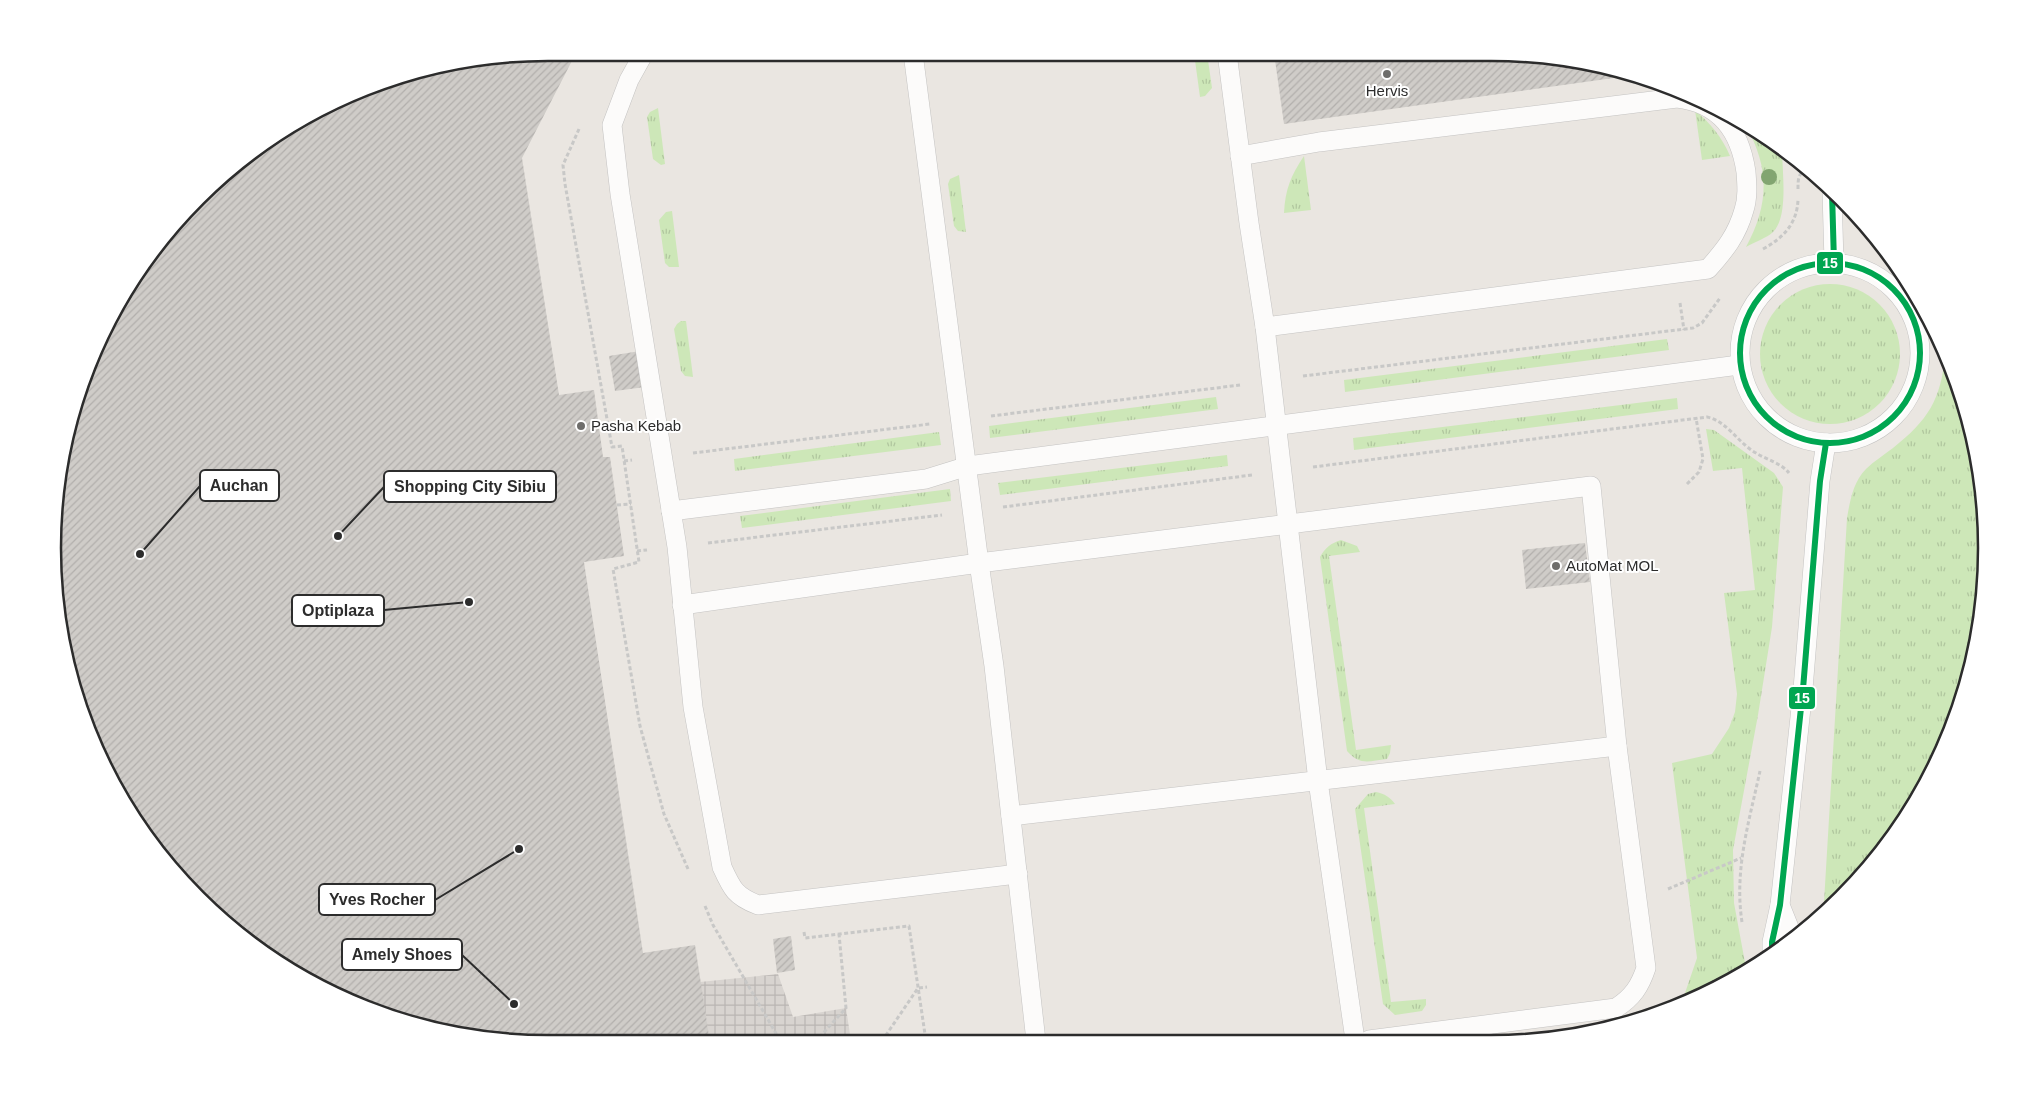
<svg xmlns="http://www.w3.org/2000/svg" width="2039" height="1096" font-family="Arial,sans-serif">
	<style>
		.grass { fill: url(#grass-tufts) }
		.plaza { fill: url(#plaza-grid) }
		.building { fill: url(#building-hatch) }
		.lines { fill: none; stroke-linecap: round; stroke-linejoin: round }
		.service-casing { stroke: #c4c3c2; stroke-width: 20 }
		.path { stroke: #c8c8c7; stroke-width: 3; stroke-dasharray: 4 2.5; stroke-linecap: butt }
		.service { stroke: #fcfbfa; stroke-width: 19 }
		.bus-1-casing { stroke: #fff; stroke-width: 10 }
		.bus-1 { stroke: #00a651; stroke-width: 6 }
		.tree { fill: #82a571 }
		.poi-dot { fill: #6e6d6b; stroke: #fff; stroke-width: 2 }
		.labels { text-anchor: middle; stroke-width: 4; stroke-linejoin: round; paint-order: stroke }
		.poi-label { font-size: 15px; fill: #2c2c2c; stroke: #fff; text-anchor: start }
		.rim { fill: none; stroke: #2c2c2c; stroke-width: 2.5 }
		.leader { fill: none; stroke: #2c2c2c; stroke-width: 2 }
		.callout-dot { fill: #2c2c2c; stroke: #fff; stroke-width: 2 }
		.callout { fill: #fff; stroke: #2c2c2c; stroke-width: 2 }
		.callout-label { font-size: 16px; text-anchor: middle; font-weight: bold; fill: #2c2c2c }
		.line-badge { stroke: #fff; stroke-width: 2 }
		.badge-label { font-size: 14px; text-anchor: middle; font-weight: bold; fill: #fff }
	</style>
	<defs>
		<pattern id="grass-tufts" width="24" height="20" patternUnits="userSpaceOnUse" patternTransform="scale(1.25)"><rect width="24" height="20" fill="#cde7b8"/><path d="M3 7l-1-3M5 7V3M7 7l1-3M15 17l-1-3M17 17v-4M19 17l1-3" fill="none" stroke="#b0c69e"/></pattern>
		<pattern id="plaza-grid" width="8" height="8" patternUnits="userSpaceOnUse" patternTransform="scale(1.25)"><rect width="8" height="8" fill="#d8d4d0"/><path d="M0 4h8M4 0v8" fill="none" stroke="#bab6b3"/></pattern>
		<pattern id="building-hatch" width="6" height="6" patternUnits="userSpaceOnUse" patternTransform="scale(1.25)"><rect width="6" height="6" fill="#cfccc8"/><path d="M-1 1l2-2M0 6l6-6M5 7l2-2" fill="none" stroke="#b2afac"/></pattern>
	</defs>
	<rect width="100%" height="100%" fill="#eae6e1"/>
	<!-- grass -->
	<g class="grass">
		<path d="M1194,53H1207L1212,88L1205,96L1200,97Z"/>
		<path d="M658,108L665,164L661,165L653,159L647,117L650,112Z"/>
		<path d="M1695,110C1710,123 1722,137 1730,156L1702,160Z"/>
		<path d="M1746,126L1782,148C1782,170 1789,217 1773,232C1767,238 1754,242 1746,247C1769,204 1770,169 1746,126Z"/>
		<path d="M1304,156L1311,210L1284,213C1285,190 1291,175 1304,156Z"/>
		<path d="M959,175L966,232L958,231L954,226L948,184L950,179Z"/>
		<path d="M672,211L679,267H669L665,263L659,220L666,212Z"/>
		<circle cx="1830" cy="354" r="70"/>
		<path d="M681,321H686L693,377L685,376L681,371L674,329L677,324Z"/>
		<path d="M1667,339L1669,350L1345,392L1344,380Z"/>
		<path d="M1945,355L1960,389L1979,468L1977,630L1970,677L1935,767L1864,874L1826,910L1824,902L1847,518C1850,501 1853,482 1866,469C1874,461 1884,455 1893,448C1928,420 1941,400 1945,355Z"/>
		<path d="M1216,397L1218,409L990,438L989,426Z"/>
		<path d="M1677,398L1678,409L1354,450L1353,438Z"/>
		<path d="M1706,429L1714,430L1774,473L1783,487L1772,627L1758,715L1733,850L1734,903L1746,968L1686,1002L1685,993L1697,958L1672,763L1712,754L1729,728L1735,712L1737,694L1724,593L1755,590L1742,468L1713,471Z"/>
		<path d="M939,432L941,445L735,471L734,459Z"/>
		<path d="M1227,455L1228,466L1000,495L998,483Z"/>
		<path d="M950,489L951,501L742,528L740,516Z"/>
		<path d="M1341,540L1357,546L1360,552L1329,556L1356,750L1391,745L1390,753L1387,759C1369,761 1360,766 1347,751L1320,557C1325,548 1331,543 1341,540Z"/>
		<path d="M1376,792C1385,794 1390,797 1395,804L1364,808L1391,1002L1426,999V1005L1422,1011L1395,1015L1383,1004L1355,809L1368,794Z"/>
	</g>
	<!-- plaza -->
	<path class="plaza" d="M778,974L793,1017L846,1008L851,1041L710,1042L700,982Z"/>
	<!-- building -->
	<g class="building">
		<path d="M548,52L576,53L522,158L559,395L594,390L603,457H610L624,556L584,562L643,953L695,945L710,1042H516L420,1027L329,992L247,941L176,875L136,823L90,738L69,676L54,581V515L69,420L90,358L136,273L176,221L246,155L301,119L388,79L452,62Z"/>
		<path d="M1274,53L1523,54L1620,69L1635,75L1284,124Z"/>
		<path d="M640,351L645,387L615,391L609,356Z"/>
		<path d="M1585,543L1590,582L1526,589L1522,550Z"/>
		<path d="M791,936L795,970L777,973L773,939Z"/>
	</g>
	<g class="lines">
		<defs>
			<g id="service">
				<path d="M644,53L629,80L612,125L620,194L677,547L693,707L722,867C732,889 735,896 758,905L1018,874"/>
				<path d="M913,53L979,563L994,666L1036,1041"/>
				<path d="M1227,53L1249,223L1265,327L1318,781L1355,1040"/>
				<path d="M1240,156L1319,142L1677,98C1720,103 1740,131 1746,172C1747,185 1748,198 1744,210C1737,235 1725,250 1708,269L1265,327"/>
				<path d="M1832,192L1834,262"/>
				<circle cx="1830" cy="353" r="90"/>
				<path d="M671,511L926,479L968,466L1739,365"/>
				<path d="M682,605L979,563L1591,486L1617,746L1646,968C1640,986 1633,997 1616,1008L1369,1040"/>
				<path d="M1011,816L1617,746"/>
				<path d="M1780,905L1794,940"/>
				<path d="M1772,953V942L1780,905L1803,689L1820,481L1826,443"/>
			</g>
		</defs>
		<!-- service casing -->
		<use href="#service" class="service-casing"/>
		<!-- path -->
		<g class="path">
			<path d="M579,129L563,165L565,184L612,447L622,446L639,562L613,569L640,726L664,814L688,869"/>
			<path d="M1798,189C1798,179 1798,174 1807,168"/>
			<path d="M1763,249C1783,238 1797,224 1798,200"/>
			<path d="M1680,303L1684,330"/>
			<path d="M1303,376L1693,328L1702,323L1720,298"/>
			<path d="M991,416L1240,385"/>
			<path d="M693,453L930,424"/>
			<path d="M624,461L632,460"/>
			<path d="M1313,467L1707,417C1727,421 1738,443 1756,453C1767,460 1781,463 1789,473"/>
			<path d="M1687,484L1699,472L1703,459L1696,418"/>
			<path d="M617,505L631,504"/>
			<path d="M1003,507L1252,475"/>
			<path d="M708,543L942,515"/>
			<path d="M637,551L647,550"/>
			<path d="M1668,889L1741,858"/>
			<path d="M705,906L713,925L781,1042"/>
			<path d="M1742,922C1734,870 1749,822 1760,771"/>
			<path d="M804,932L805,938L909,926L926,1041"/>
			<path d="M882,1041L918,988L927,987"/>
			<path d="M815,1042L846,1008L839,934"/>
		</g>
		<!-- service -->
		<use href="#service" class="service"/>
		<defs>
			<g id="bus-1">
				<path d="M1832,192L1834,262"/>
				<circle cx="1830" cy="353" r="90"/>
				<path d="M1772,953V942L1780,905L1803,689L1820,481L1826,443"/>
			</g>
		</defs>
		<!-- bus-1 casing -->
		<use href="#bus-1" class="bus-1-casing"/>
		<!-- bus-1 -->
		<use href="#bus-1" class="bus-1"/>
	</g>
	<!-- trees -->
	<circle class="tree" cx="1769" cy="177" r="8"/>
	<!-- markers -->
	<g class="poi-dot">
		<circle cx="1387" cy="74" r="5"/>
		<circle cx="581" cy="426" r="5"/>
		<circle cx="1556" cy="566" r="5"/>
	</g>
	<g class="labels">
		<!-- poi labels -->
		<g class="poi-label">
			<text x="1387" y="96" text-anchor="middle">Hervis</text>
			<text x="591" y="431">Pasha Kebab</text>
			<text x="1566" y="571">AutoMat MOL</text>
		</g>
	</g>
	<!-- crop -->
	<path d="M0 0H2039V1096H0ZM548 61H1491A487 487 0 0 1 1978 548V548A487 487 0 0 1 1491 1035H548A487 487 0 0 1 61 548V548A487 487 0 0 1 548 61Z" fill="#fff" fill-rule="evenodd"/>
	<path class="rim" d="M548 61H1491A487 487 0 0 1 1978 548V548A487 487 0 0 1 1491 1035H548A487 487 0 0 1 61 548V548A487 487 0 0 1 548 61Z"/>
	<!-- callouts -->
	<path class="leader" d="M140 554L200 486M338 536L384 487M469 602L384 610M519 849L435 900M514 1004L462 955"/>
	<g class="callout-dot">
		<circle cx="140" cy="554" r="5"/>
		<circle cx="338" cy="536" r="5"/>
		<circle cx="469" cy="602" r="5"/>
		<circle cx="519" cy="849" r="5"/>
		<circle cx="514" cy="1004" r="5"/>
	</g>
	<g class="callout">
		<rect x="200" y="470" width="79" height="31" rx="5"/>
		<rect x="384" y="471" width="172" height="31" rx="5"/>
		<rect x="292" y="595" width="92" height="31" rx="5"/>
		<rect x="319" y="884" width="116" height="31" rx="5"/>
		<rect x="342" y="939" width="120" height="31" rx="5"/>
	</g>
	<g class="callout-label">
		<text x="239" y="491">Auchan</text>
		<text x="470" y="492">Shopping City Sibiu</text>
		<text x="338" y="616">Optiplaza</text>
		<text x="377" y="905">Yves Rocher</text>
		<text x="402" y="960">Amely Shoes</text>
	</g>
	<g class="line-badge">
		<rect x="1816" y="251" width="28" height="24" rx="5" fill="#00a651"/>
		<rect x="1788" y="686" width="28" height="24" rx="5" fill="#00a651"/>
	</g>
	<g class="badge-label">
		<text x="1830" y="268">15</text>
		<text x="1802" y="703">15</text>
	</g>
</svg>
